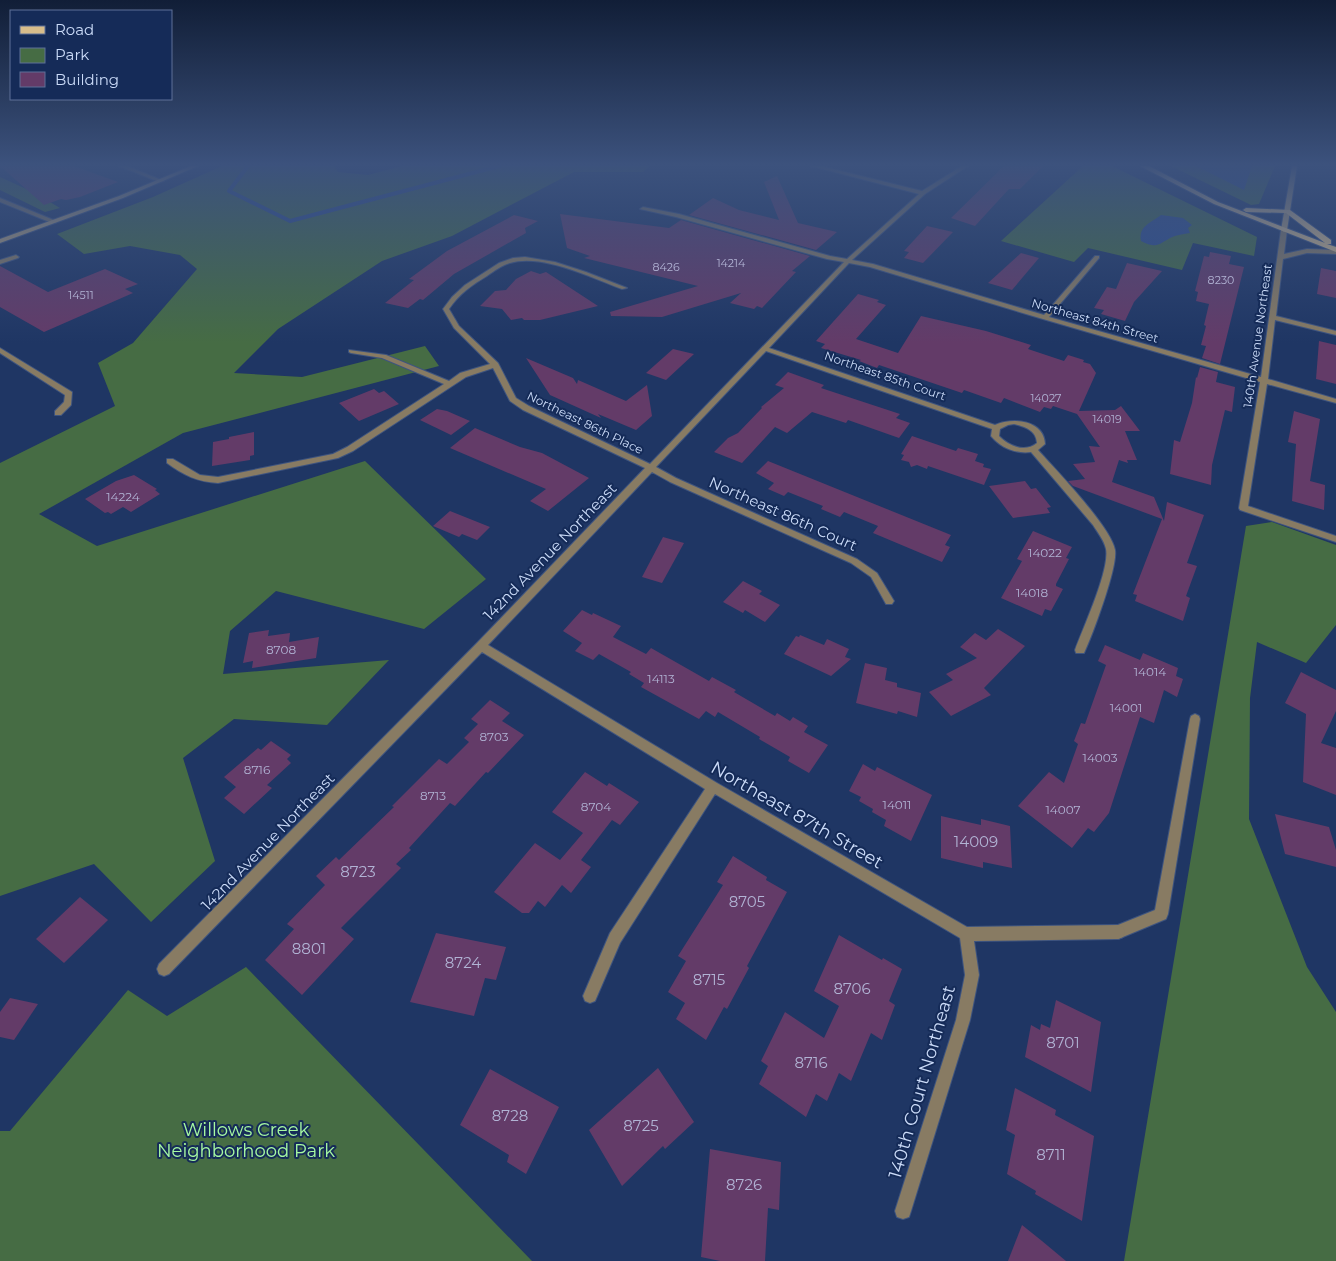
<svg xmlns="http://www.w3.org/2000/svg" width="1336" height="1261" font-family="Montserrat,sans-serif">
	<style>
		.green { fill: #466c44 }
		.water { fill: #2f4e8f }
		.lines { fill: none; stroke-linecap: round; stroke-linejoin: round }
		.stream { stroke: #2f4e8f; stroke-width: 4 }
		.building { fill: #633b68 }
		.service-casing { stroke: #3e547f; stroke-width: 2 }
		.minor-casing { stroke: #3e547f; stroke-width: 2 }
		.secondary-casing { stroke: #3e547f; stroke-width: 2 }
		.primary-casing { stroke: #3e547f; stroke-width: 2 }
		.service { fill: #887b63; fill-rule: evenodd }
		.minor { fill: #887b63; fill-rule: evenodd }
		.secondary { fill: #b5a17a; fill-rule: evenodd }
		.primary { fill: #d8bd8b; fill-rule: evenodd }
		.labels { text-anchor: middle; stroke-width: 4; stroke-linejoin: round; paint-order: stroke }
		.far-number-label { font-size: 11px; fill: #b1b3d4 }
		.far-street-label { font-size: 12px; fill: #cbdbf8; stroke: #152b58 }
		.number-label { font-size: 12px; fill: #b1b3d4 }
		.street-label { font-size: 15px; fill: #cbdbf8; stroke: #152b58 }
		.near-number-label { font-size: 15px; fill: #b1b3d4 }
		.near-street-label { font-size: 18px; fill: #cbdbf8; stroke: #152b58 }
		.near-park-label { font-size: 18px; fill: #a7f9a1; stroke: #152b58 }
	</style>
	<rect width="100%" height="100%" fill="#1f3664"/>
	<!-- green -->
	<g class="green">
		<path d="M222,166H334L338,172L368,175L402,166H649L643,172H574L452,236L382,261L278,329L234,373L302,377L425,346L439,366L183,433L39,514L97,546L365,461L486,579L424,629L276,591L230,631L223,674L389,660L327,725L234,719L183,758L215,861L151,922L94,864L0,896V463L115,406L98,363L133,343L197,269L180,255L130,246L84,254L57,234L153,197Z"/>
		<path d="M1083,166H1112L1257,237L1254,256L1193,243L1182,270L1088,248L1074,262L1001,241Z"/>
		<path d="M1171,166H1275L1259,204L1251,205Z"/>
		<path d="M0,177L33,192L60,208L45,212L0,190Z"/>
		<path d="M1272,522L1336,545V625L1306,663L1257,642L1250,698L1249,819L1307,967L1336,1012V1261H1124L1246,526Z"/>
		<path d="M246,967L532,1261H0V1131H10L128,990L167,1016Z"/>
	</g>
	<!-- water -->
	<g class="water">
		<path d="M1196,166H1252L1244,190Z"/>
		<path d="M1161,215L1183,218L1192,225L1188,228L1190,233C1184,234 1176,235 1170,238C1157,246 1155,248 1141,241C1138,226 1151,223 1161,215Z"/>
	</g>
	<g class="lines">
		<!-- stream -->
		<path class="stream" d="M248,166L229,191L290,221L499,166"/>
	</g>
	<!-- building -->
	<g class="building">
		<path d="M0,166H74L118,182L80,197L66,200L61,199L44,205Z"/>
		<path d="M1004,166H1043L1020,189H1009L975,226L951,218Z"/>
		<path d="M777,176L798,223L837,232L816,250L689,215L713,198L739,210L779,220L764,182Z"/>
		<path d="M560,214L669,228L681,220L810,256L792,271L796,272L762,308L757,306L754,309L730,303L741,293L662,317L611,316L610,312L698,286L584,258L590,256L567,248Z"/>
		<path d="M514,215L538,221L525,228L526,233L454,274L423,300L420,299L408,308L385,303L414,280L409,279L447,251Z"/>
		<path d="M927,226L953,232L923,263L904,258L909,252L904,251Z"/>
		<path d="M1210,252L1231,256L1229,264L1244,267L1220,364L1202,358L1206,346L1201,345L1206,326L1204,325L1209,304L1196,301L1198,292L1195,291L1204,256L1209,257Z"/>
		<path d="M1021,253L1039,258L1012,290L988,283Z"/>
		<path d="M1127,263L1162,271L1134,302L1125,321L1101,314L1104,310L1094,308L1107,287L1116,289Z"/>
		<path d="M0,266L48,292L105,269L138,284L125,289L133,293L44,332L0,307Z"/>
		<path d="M1321,268L1336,271V298L1317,294Z"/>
		<path d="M531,271L540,274L546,272L598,306L540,320H524L522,318L511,320L502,309L480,306L495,291L506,290L516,279Z"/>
		<path d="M858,294L879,300L877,302L886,305L856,339L898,353L921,316L986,331L1031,345L1028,349L1064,361L1068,355L1084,360L1083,362L1090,364L1096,373L1079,411L1115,410L1121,406L1140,431H1125L1137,460H1127L1128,463L1119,460L1112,482L1154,497L1164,521L1167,502L1204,515L1187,563L1197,566L1186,596L1190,598L1183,621L1135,601L1137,595L1133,594L1162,519L1073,486L1068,481L1085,479L1073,464L1095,462L1089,446L1100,447L1077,414L1053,406L1051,409L1044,407L1040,412L1004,398L1001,403L964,390L962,393L879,365L877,368L859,361L861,360L821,348L825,344L816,341Z"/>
		<path d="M1319,341L1336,345V384L1316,379Z"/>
		<path d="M673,349L694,354L666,380L646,373Z"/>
		<path d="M526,358L573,378L577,384L578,380L626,401L647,385L652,416L636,430L598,414L601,418L550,395Z"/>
		<path d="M1200,367L1218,372L1216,382L1235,387L1232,412L1225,410L1212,465L1211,485L1170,474L1174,440L1180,442L1192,403L1196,377L1197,378Z"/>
		<path d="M788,372L824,385L821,388L900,414L896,418L910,423L899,438L848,420L846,423L812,412L787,433L775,427L742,463L714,452L728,438L738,433L762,408L761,407L784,388L775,385Z"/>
		<path d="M374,389L379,393L384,391L399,404L359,421L339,403Z"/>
		<path d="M437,409L447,411L470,421L451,435L420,420Z"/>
		<path d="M1294,411L1320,419L1310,481L1325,485L1324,510L1292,501L1296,444L1288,442Z"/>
		<path d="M475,428L520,447L542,453L589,478L548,511L530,501L546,489L450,448Z"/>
		<path d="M254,432V455L250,456V460L212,466L213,442L229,439V437Z"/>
		<path d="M912,436L956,451L958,448L978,454L975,461L984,464L983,467L991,469L984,485L928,466L927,469L917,465L911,467L909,462L901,460L904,455L901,454Z"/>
		<path d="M768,461L951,535L945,545L950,547L942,562L873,533L878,526L844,512L840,517L821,509L823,506L788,492L784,496L768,489L774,483L756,473Z"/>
		<path d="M134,475L157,489L155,490L160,494L131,512L123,507L111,514L108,512L105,513L85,499L116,481Z"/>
		<path d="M1025,481L1031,489L1036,488L1051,507L1047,508L1050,513L1013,518L989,486Z"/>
		<path d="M450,511L490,527L477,540L462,534L459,537L433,526Z"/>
		<path d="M1033,531L1072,547L1066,558L1069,559L1056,584V586L1063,589L1051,611L1045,609L1042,616L1001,598L1022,561L1017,559Z"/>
		<path d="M663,537L684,543L662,583L642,577Z"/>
		<path d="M743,581L762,591L759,594L780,605L765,622L745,610L743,613L723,602Z"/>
		<path d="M582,610L592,615L593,613L621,626L613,637L646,654L651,648L709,681L712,677L736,690L734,692L775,716L777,713L790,721L793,717L808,726L804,732L828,745L809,773L788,761L790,757L759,739L760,737L718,712L715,717L706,711L699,719L641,687L644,683L629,674L631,672L599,654L593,660L575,651L582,643L563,631Z"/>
		<path d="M998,629L1025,646L984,688L991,695L951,716L929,692L953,680L946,674L977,658L960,647L975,633L986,640Z"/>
		<path d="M269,630L268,636L290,633L289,642L319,637L316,658L252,668L253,661L243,663L249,633Z"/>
		<path d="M800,635L824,645L827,639L849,649L845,657L851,659L831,676L784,654L796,636L799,637Z"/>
		<path d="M1105,645L1140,660L1143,653L1178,668L1176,676L1183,679L1177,697L1164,690L1154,723L1140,717L1109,813L1094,832L1088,828L1072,848L1018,806L1049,772L1064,783L1078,744L1074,741L1081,723L1085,724L1106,665L1098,661Z"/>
		<path d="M865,663L887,668L885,680L897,683V687L921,693L917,717L898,711L897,714L856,703Z"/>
		<path d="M1301,672L1336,690V711L1321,743L1336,748V795L1303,782L1306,714L1285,703Z"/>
		<path d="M490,700L510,713L502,721L524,735L488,773L486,772L455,806L450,803L409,848L411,850L396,864L401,868L341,928L354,939L302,995L265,960L294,929L287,924L325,885L316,876L336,857L339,860L394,807L392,806L439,759L447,764L469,742L464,738L478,724L471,719Z"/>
		<path d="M271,741L291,755L287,759L291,763L267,785L272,788L244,814L224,798L236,787L224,777L258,748L261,750Z"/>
		<path d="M863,764L875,771L877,767L932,795L911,841L884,826L886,820L872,812L873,809L859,801L861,797L849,791Z"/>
		<path d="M585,772L607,786L609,783L639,802L620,825L612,820L581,860L591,867L571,893L562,885L545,907L538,901L529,913H522L494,892L535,843L560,860L583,833L552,812Z"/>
		<path d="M1275,814L1329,827L1336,850V867L1285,854Z"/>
		<path d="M941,816L981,825V819L1010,826L1012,868L983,862V868L941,858Z"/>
		<path d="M733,856L767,877L766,880L787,892L747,966L749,968L727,1009L724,1007L706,1040L676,1019L685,1003L668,992L686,961L678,956L723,885L717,882Z"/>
		<path d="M80,897L108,920L64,963L36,939Z"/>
		<path d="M436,933L506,947L496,980L485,978L474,1016L410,1002Z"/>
		<path d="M839,935L882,960L883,958L902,969L889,1001L895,1005L882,1040L871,1033L851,1081L839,1073L827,1101L816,1094L806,1117L759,1084L768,1066L761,1061L785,1012L824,1038L839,1006L814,991Z"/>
		<path d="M10,998L38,1004L14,1040L0,1037V1012Z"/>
		<path d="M1056,1000L1101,1022L1091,1092L1025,1057L1031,1025L1040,1030L1041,1024L1050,1028Z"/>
		<path d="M658,1068L694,1122L665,1149L663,1146L622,1186L589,1130Z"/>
		<path d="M490,1069L559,1107L526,1174L507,1162L509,1155L460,1125Z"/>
		<path d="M1015,1088L1056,1110L1055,1115L1094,1136L1082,1221L1035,1194L1036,1191L1007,1174L1015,1135L1006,1130Z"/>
		<path d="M710,1149L781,1162L779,1210L768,1208L765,1261H720L701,1257Z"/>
		<path d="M1022,1225L1042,1241L1066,1261H1008Z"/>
	</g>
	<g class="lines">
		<defs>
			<g id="service">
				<path d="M16,255L19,257L18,258L0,264V260Z"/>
				<path d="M1195,714L1199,716L1200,719L1168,914L1166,919L1118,939L1113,937L1111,932L1113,927L1155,910L1190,719L1191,716Z"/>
			</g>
			<g id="minor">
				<path d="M119,166H127L164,181L159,182Z"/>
				<path d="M811,166H821L922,191L962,166H968L925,194L852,260L873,264L1044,315L1095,256H1099V258L1049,317L1261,377L1281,230L1284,228L1287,230L1284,254L1307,249L1336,250V254L1307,253L1283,259L1276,316L1336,331V335L1275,320L1268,379L1336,399V403L1267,384L1248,506L1336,536V542L1240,510L1239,508L1260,382L1043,319L870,267L849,263L769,348L995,425C1012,417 1044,420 1045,444L1038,450C1056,470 1111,527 1115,550C1118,567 1092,636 1084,653H1076L1075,650C1083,628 1110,570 1106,549C1104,540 1098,533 1093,525L1031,452C1016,454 1001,448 991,436L992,429L766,351L656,467L676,478L857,559L877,573L894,601L892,604H886L871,577L851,563L670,482L652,472L488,645L717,783L967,927L1118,925L1123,927L1125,932L1123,937L1118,939L974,941L979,975L970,1020L911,1211L909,1217L903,1219L897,1217L895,1211L956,1020L965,975L960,938L715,794L620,943L595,1001L590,1003L585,1001L583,996L610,933L705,789L482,652L169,974L164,976L159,974L157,969L159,964L477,643L645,468L523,410L510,401L493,368L466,377L353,451L338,458L218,483C198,482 183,475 167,463V459H173L200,475L218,477L333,454L347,447L444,384L382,358L351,353L349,352V350L386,355L449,381L460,373L490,364L454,328L443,309L452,297L465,285L499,263L513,258L525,257L555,262L586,272L627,288L622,289C592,278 542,253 510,263C502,265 494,271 487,276C472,285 459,294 449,309L459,326L498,363L516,398L529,406L650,464L844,262L827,259L676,217L640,209L643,207L679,214L830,256L847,259L919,194ZM1014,424C1025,427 1036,430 1037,443C1025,453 1009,446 999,436L1000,429L1008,425Z"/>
				<path d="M0,198L56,221L57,222L52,223L0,202Z"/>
				<path d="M0,348L72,392L71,405L61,415H55V411L64,402L65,395L0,353Z"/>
			</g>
			<g id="secondary">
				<path d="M191,166H198L123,198L0,243V239L119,196Z"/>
				<path d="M1292,166H1297L1287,230L1284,232L1281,230Z"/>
			</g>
			<path id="primary" d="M1140,166H1149L1218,202L1325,243L1286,213L1246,212L1243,210L1246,208L1290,210L1331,240V244H1327L1336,247V252L1214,204Z"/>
		</defs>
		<!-- service casing -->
		<use href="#service" class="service-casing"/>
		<!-- minor casing -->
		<use href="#minor" class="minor-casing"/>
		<!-- secondary casing -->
		<use href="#secondary" class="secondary-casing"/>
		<!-- primary casing -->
		<use href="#primary" class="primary-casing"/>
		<!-- service -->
		<use href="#service" class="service"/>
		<!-- minor -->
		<use href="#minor" class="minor"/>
		<!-- secondary -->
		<use href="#secondary" class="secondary"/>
		<!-- primary -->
		<use href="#primary" class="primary"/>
	</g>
	<!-- sky -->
	<linearGradient id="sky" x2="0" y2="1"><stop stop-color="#111e37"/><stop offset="0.48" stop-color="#3c527d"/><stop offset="1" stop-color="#3c527d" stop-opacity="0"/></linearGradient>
	<rect width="1336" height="343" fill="url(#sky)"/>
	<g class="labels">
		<!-- far-number labels -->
		<g class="far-number-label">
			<text x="731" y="267">14214</text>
			<text x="666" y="271">8426</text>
			<text x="1221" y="284">8230</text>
			<text x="81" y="299">14511</text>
			<text x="1046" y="402">14027</text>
			<text x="1107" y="423">14019</text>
		</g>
		<!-- far-street labels -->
		<g class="far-street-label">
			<text transform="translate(1095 321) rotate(16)" y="4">Northeast 84th Street</text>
			<text transform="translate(1258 336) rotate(-82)" y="4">140th Avenue Northeast</text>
			<text transform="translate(885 376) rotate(19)" y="4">Northeast 85th Court</text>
			<text transform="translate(585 423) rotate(26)" y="4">Northeast 86th Place</text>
		</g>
		<!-- number labels -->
		<g class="number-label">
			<text x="123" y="501">14224</text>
			<text x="1045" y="557">14022</text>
			<text x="1032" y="597">14018</text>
			<text x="281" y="654">8708</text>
			<text x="1150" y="676">14014</text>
			<text x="661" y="683">14113</text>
			<text x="1126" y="712">14001</text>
			<text x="494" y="741">8703</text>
			<text x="1100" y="762">14003</text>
			<text x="257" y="774">8716</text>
			<text x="433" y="800">8713</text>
			<text x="897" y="809">14011</text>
			<text x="596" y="811">8704</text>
			<text x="1063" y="814">14007</text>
		</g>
		<!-- street labels -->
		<g class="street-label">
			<text transform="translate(783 514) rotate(24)" y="5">Northeast 86th Court</text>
			<text transform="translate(550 552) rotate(-46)" y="5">142nd Avenue Northeast</text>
			<text transform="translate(268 842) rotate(-46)" y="5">142nd Avenue Northeast</text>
		</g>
		<!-- near-number labels -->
		<g class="near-number-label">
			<text x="976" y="847">14009</text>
			<text x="358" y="877">8723</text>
			<text x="747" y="907">8705</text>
			<text x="309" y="954">8801</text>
			<text x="463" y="968">8724</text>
			<text x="709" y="985">8715</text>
			<text x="852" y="994">8706</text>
			<text x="1063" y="1048">8701</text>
			<text x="811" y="1068">8716</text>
			<text x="510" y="1121">8728</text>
			<text x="641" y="1131">8725</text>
			<text x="1051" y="1160">8711</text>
			<text x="744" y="1190">8726</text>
		</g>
		<!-- near-street labels -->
		<g class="near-street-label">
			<text transform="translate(797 815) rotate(30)" y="6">Northeast 87th Street</text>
			<text transform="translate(922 1082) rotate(-74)" y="6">140th Court Northeast</text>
		</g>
		<!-- near-park labels -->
		<g class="near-park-label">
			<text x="246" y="1136">Willows Creek<tspan x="246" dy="21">Neighborhood Park</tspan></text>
		</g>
	</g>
	<!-- legend -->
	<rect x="10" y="10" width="162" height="90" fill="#152b58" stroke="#5e7198"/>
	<rect x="20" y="26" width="25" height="8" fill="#d8bd8b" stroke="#5e7198"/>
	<text x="55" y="35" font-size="15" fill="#cbdbf8">Road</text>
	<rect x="20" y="48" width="25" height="15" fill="#466c44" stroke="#5e7198"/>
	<text x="55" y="60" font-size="15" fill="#cbdbf8">Park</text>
	<rect x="20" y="72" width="25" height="15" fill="#633b68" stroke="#5e7198"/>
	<text x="55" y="85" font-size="15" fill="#cbdbf8">Building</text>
</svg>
